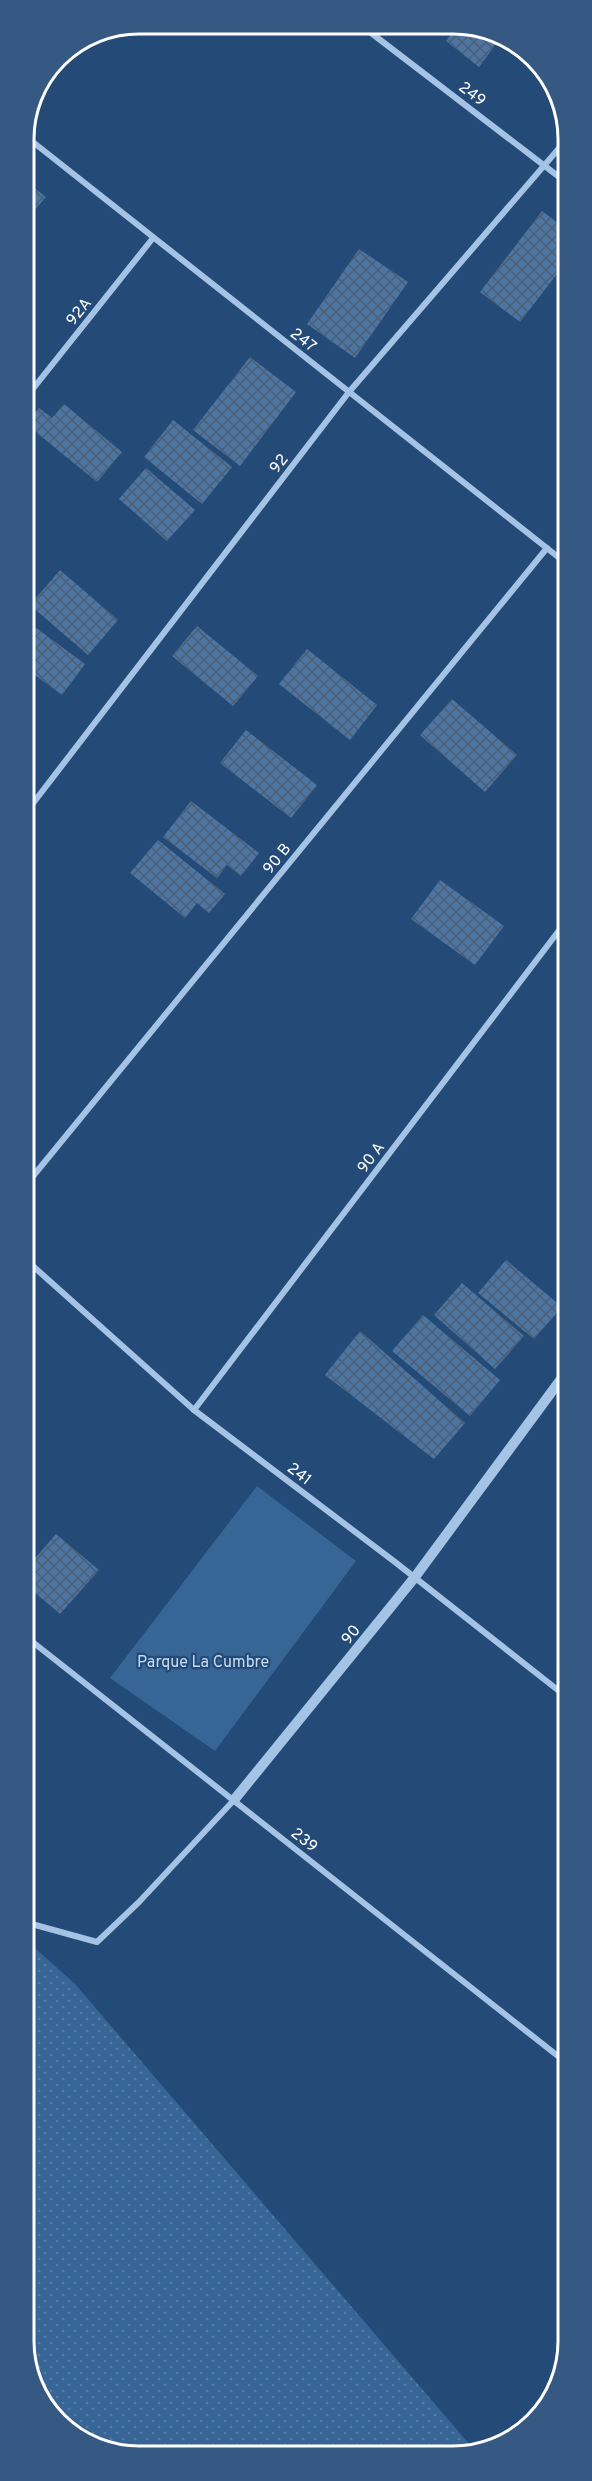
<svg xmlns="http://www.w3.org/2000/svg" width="592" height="2481" font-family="Overpass,sans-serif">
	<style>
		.grass { fill: url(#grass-dots) }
		.park { fill: #376596 }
		.building { fill: url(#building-cross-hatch) }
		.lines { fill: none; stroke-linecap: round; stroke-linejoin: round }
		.minor { stroke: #a5c3e4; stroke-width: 6 }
		.tertiary { stroke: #a5c3e4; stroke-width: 10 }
		.labels { text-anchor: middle; stroke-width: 4.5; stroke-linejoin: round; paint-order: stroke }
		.street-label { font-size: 16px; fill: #fff; stroke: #244b78 }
		.park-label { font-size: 16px; fill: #c8dcf3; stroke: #244b78 }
		.rim { fill: none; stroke: #fff; stroke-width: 3 }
	</style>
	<defs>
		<pattern id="grass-dots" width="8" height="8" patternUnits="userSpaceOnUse" patternTransform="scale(1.5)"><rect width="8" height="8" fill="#376596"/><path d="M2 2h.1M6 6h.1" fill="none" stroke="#557ca6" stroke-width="1.8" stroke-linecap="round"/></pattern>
		<pattern id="building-cross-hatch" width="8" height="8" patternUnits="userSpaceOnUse" patternTransform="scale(1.5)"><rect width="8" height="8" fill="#4c75a2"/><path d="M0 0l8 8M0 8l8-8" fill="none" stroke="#4c5e73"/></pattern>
	</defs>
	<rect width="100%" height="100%" fill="#244b78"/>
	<!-- grass -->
	<path class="grass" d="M25,1939L75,1984L476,2452L468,2456L116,2455L57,2423L25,2357Z"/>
	<!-- park -->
	<path class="park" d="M257,1486L356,1561L215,1751L110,1678Z"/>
	<!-- building -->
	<g class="building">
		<path d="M457,26H476L499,40L479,67L446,41Z"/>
		<path d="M24,180L46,197L24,222Z"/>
		<path d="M542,211L567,230V261L520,322L480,292Z"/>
		<path d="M359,249L408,282L355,358L307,324Z"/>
		<path d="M250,357L296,392L240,466L193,430Z"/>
		<path d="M64,404L122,452L97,482L26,424L39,408L52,418Z"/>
		<path d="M173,420L232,467L202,504L144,457Z"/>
		<path d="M146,468L195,510L167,541L119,499Z"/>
		<path d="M60,570L118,620L88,655L30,605Z"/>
		<path d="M24,619L85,664L62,695L24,667Z"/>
		<path d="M197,626L258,676L233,706L172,656Z"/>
		<path d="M307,649L377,705L350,740L279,684Z"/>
		<path d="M452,699L517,755L485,792L420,735Z"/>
		<path d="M246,730L317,785L291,818L220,763Z"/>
		<path d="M24,732L36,741L24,755Z"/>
		<path d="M191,801L259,853L241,876L227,865L217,878L163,837Z"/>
		<path d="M158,840L225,894L209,913L197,903L185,918L130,873Z"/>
		<path d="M440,880L504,926L475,965L411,919Z"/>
		<path d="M506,1260L562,1307L534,1339L478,1293Z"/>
		<path d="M462,1283L524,1336L495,1369L434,1315Z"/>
		<path d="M423,1315L500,1380L470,1416L392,1351Z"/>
		<path d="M360,1331L465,1423L434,1459L325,1375Z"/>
		<path d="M56,1534L99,1570L60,1614L25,1584V1570Z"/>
	</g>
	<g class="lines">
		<!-- minor -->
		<g class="minor">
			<path d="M362,26L567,183"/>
			<path d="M24,135L567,564"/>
			<path d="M24,400L153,238"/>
			<path d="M24,815L349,392L567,139"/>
			<path d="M25,1186L547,548"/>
			<path d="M25,1259L194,1410L395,1562L568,1698"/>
			<path d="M194,1410L567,920"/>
			<path d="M25,1636L568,2064"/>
			<path d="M25,1920L28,1923L97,1942L139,1902L234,1800"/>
		</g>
		<!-- tertiary -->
		<path class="tertiary" d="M234,1800L415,1577L567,1371"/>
	</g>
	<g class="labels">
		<!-- street labels -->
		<g class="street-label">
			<text transform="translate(473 93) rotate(37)" y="6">249</text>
			<text transform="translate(78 311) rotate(-51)" y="6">92A</text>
			<text transform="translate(304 339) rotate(38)" y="6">247</text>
			<text transform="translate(278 463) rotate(-52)" y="6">92</text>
			<text transform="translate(276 858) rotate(-51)" y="6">90 B</text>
			<text transform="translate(370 1157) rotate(-53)" y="6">90 A</text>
			<text transform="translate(300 1473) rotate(37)" y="6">241</text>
			<text transform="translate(350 1634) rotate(-51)" y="6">90</text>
			<text transform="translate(305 1839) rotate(38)" y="6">239</text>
		</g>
		<!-- park labels -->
		<g class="park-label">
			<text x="203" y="1667">Parque La Cumbre</text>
		</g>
	</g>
	<!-- crop -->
	<path d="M0 0H592V2481H0ZM139 34H453A105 105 0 0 1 558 139V2341A105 105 0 0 1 453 2446H139A105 105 0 0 1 34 2341V139A105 105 0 0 1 139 34Z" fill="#365983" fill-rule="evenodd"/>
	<path class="rim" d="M139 34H453A105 105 0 0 1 558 139V2341A105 105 0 0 1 453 2446H139A105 105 0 0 1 34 2341V139A105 105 0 0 1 139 34Z"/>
</svg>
